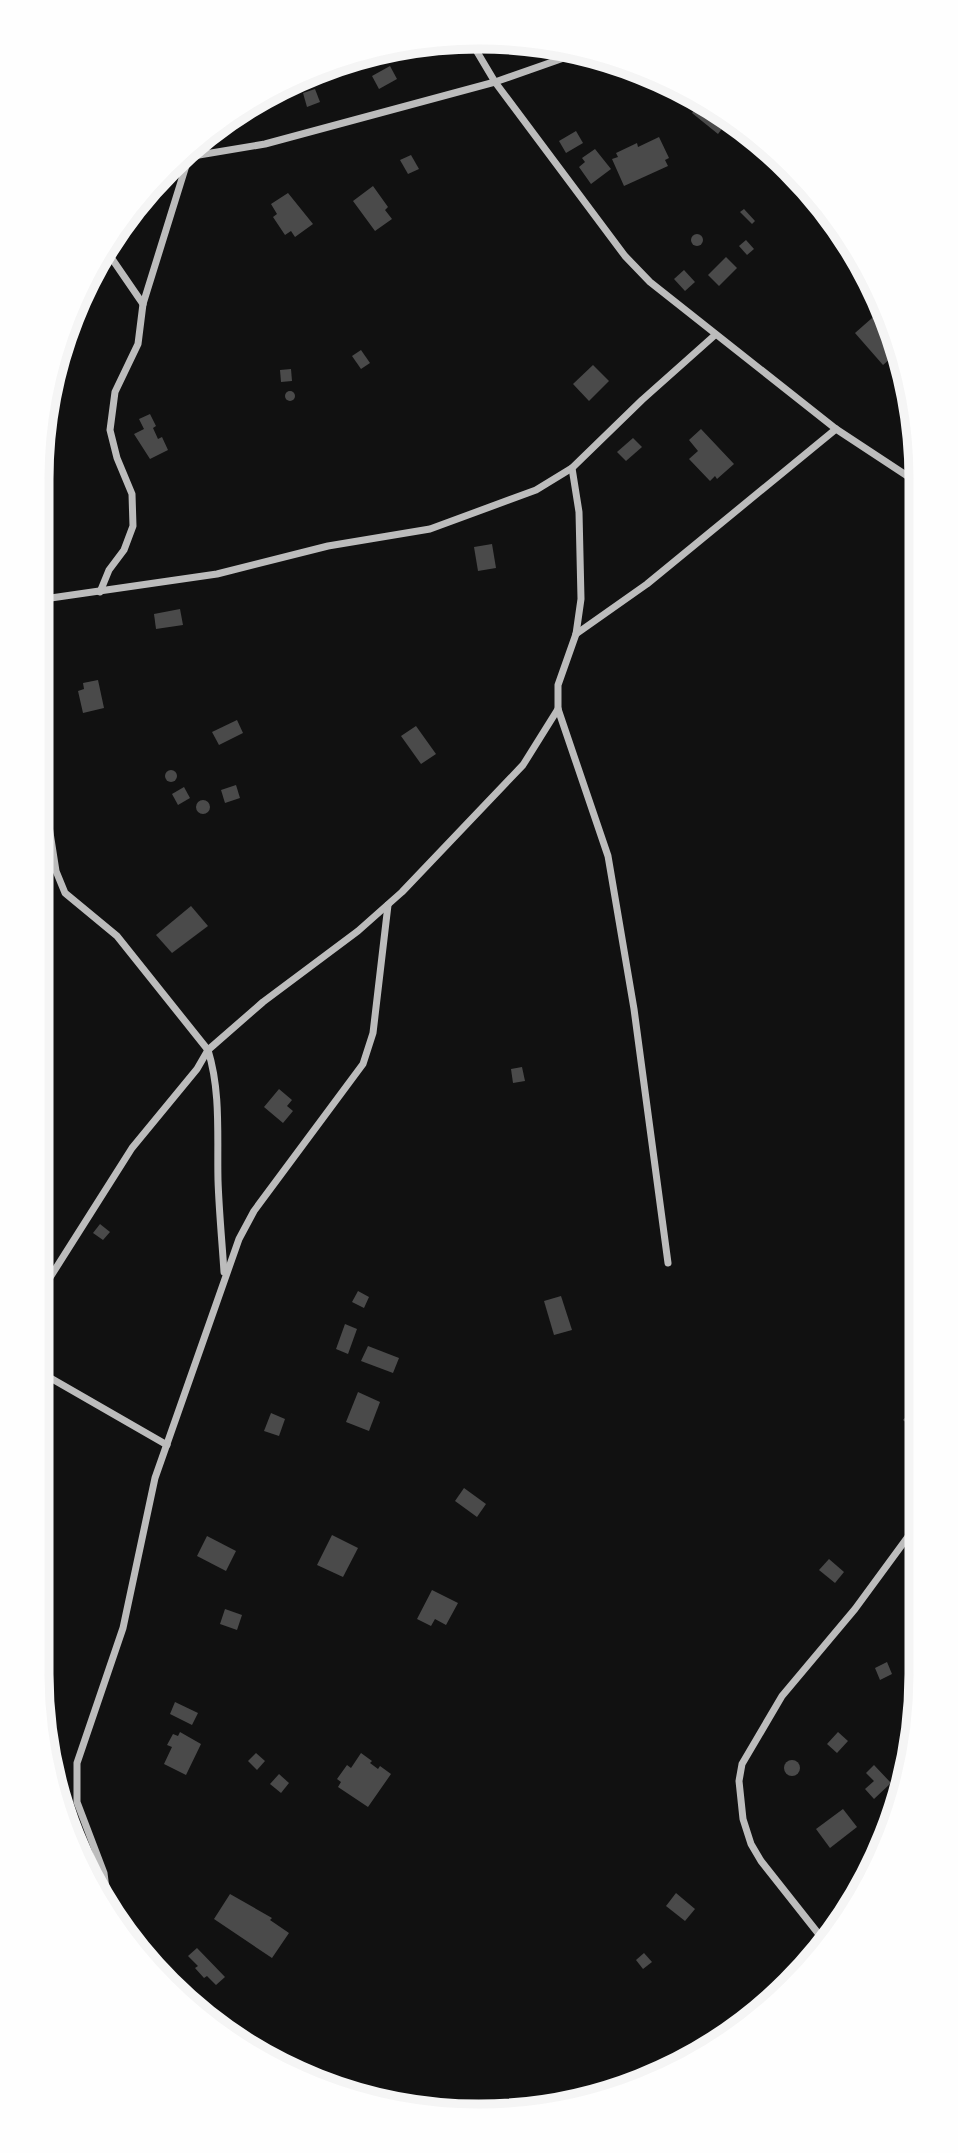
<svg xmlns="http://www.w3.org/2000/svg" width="958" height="2153" font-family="Georgia,serif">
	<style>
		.building { fill: #4a4a4a }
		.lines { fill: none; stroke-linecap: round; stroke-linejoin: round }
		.minor { stroke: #bcbcbc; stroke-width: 7 }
		.rim { fill: none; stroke: #f5f5f5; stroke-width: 9 }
	</style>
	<rect width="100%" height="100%" fill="#111"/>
	<!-- building -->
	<g class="building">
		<path d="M390,66L397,79L379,89L372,76Z"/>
		<path d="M315,89L320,102L307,107L303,93Z"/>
		<path d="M702,100L725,112L731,117L718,134L692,113Z"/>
		<path d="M576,131L583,143L566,153L559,141Z"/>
		<path d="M659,137L669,158L665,160L668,166L624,186L612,159L618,157L616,153L637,143L638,147Z"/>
		<path d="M595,149L611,169L591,184L579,167L585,162L582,158Z"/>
		<path d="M411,155L419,169L408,174L400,160Z"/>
		<path d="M373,186L388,207L385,210L392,219L375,231L353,201Z"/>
		<path d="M288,193L313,224L295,237L291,231L285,235L273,217L277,214L271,204Z"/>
		<path d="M744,209L755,221L752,224L740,212Z"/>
		<circle cx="697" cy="240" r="6"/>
		<path d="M746,240L754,249L747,255L739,246Z"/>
		<path d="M726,257L737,268L719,286L708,275Z"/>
		<path d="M684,270L695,282L685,291L674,279Z"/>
		<path d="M880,311L891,324L899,351L883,365L855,333Z"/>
		<path d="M361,350L370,363L361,369L352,356Z"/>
		<path d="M593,365L609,381L589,401L573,384Z"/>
		<path d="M291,369L292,381L281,382L280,370Z"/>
		<circle cx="290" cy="396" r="5"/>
		<path d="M150,414L156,426L153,428L158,439L162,437L168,450L150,459L134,434L144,429L139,419Z"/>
		<path d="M701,429L734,464L717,479L715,476L710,481L689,459L698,451L689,440Z"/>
		<path d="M633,438L642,447L626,461L617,452Z"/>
		<path d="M492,544L496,568L478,571L474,547Z"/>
		<path d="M180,609L183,625L156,629L154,614Z"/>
		<path d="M98,680L104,708L83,713L78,691L84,689L83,683Z"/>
		<path d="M237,720L243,733L219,745L212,732Z"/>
		<path d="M416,726L436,754L421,764L401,736Z"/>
		<circle cx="171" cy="776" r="6"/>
		<path d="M236,785L240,798L225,803L221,790Z"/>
		<path d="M184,787L190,798L178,805L172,794Z"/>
		<circle cx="203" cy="807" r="7"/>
		<path d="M191,906L208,926L172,953L156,935Z"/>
		<path d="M522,1067L525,1081L513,1083L511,1069Z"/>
		<path d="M279,1089L292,1100L287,1106L293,1111L283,1123L264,1107Z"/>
		<path d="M100,1224L110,1232L103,1240L93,1233Z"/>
		<path d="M358,1291L369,1297L364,1308L352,1302Z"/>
		<path d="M561,1296L572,1330L554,1335L544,1301Z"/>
		<path d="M345,1324L357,1329L348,1354L336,1349Z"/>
		<path d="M368,1346L399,1358L393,1373L361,1361Z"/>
		<path d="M358,1392L380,1402L369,1431L346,1422Z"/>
		<path d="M912,1410L920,1417L921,1435L903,1420Z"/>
		<path d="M271,1413L285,1419L279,1436L264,1431Z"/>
		<path d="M464,1488L486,1504L477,1517L455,1501Z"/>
		<path d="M332,1535L358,1548L343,1577L317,1565Z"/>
		<path d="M207,1536L236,1551L226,1571L197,1556Z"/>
		<path d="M829,1559L844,1572L835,1583L819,1570Z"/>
		<path d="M432,1590L458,1603L446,1625L435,1619L431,1626L417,1619Z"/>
		<path d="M225,1609L242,1615L237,1630L220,1624Z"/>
		<path d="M887,1662L892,1674L880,1680L875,1668Z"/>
		<path d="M919,1664L921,1674L918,1692L905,1677Z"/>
		<path d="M175,1702L198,1713L192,1725L170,1714Z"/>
		<path d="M180,1732L201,1744L186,1775L164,1764L172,1747L167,1745L173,1734L178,1736Z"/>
		<path d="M838,1732L848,1741L837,1753L827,1744Z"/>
		<path d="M256,1753L265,1761L257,1770L248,1761Z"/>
		<path d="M361,1753L372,1761L370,1763L378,1769L380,1766L391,1774L368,1807L338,1787L341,1782L337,1779L347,1765L351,1768Z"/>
		<circle cx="792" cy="1768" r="8"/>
		<path d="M874,1765L891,1783L874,1799L865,1789L874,1781L866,1773Z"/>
		<path d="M279,1774L289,1783L281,1793L270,1784Z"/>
		<path d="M843,1809L857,1827L830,1848L816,1829Z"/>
		<path d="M676,1893L695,1909L685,1921L666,1906Z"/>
		<path d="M230,1894L272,1918L270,1920L289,1933L272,1958L214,1919Z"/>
		<path d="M197,1948L225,1977L216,1985L207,1976L204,1978L195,1968L198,1966L188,1956Z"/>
		<path d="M644,1953L652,1962L643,1969L636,1960Z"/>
	</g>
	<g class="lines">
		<!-- minor -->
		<g class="minor">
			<path d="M470,40L495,82L625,256L650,282L836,429L918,483"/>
			<path d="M187,157L265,144L495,82L575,54"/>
			<path d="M108,253L143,304"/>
			<path d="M100,592L109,570L124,550L133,526L132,494L117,458L110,430L115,392L138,344L143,304L189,156"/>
			<path d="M37,600L217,574L328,546L430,529L536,490L572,468"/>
			<path d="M576,634L647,584L836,429"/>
			<path d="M37,791L49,826L56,871L65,893L117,936L208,1050C221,1092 217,1136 218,1180C219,1211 222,1241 224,1272"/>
			<path d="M668,1263L634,1009L608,856L558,709V685L576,634L581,599L579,512L572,468L642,400L715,335"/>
			<path d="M37,1298L132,1148L197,1069L208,1050L263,1002L358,931L402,892L523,765L558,709"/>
			<path d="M37,1350L47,1376"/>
			<path d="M37,1376H47L167,1445"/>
			<path d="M107,1897L104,1873L77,1802V1763L123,1628L155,1478L239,1239L254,1211L363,1064L373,1033L388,905"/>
			<path d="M825,1942L761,1861L751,1844L743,1819L739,1781L742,1764L782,1696L855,1609L921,1519"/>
		</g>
	</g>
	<!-- crop -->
	<path d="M0 0H958V2153H0ZM479 49H479A430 430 0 0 1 909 479V1674A430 430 0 0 1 479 2104H479A430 430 0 0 1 49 1674V479A430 430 0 0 1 479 49Z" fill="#fefefe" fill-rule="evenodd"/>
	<path class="rim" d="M479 49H479A430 430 0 0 1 909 479V1674A430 430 0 0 1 479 2104H479A430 430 0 0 1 49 1674V479A430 430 0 0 1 479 49Z"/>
</svg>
